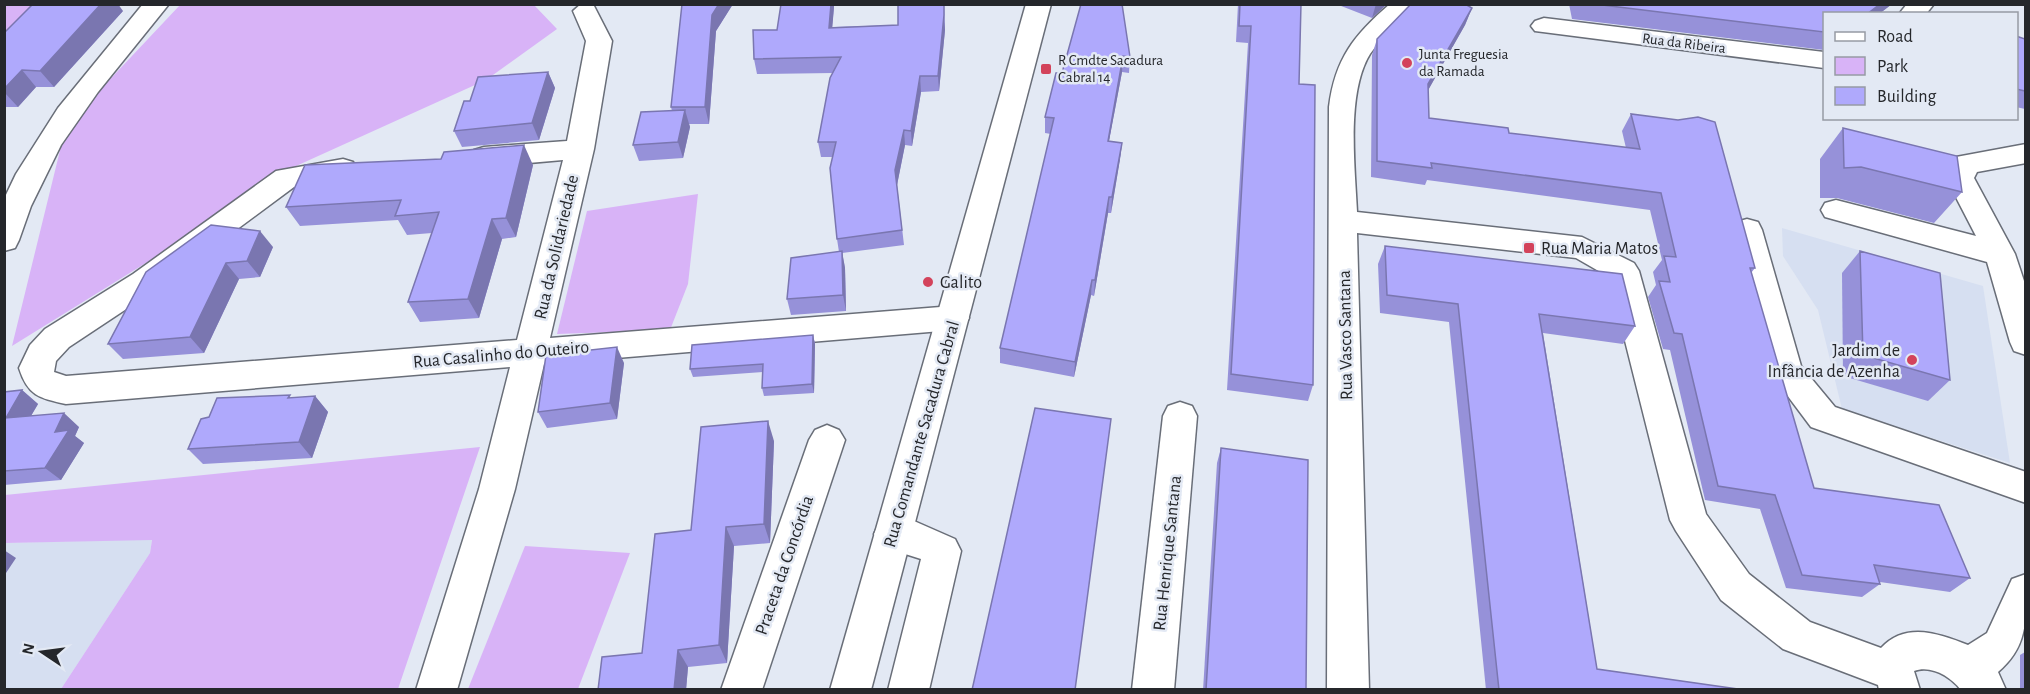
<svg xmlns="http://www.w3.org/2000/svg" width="2030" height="694" font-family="'Alegreya Sans',sans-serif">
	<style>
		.built { fill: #d6dff1 }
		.green { fill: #d8b3f7 }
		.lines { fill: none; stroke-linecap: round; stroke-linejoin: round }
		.minor-casing { stroke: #696e78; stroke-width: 3 }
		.major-casing { stroke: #696e78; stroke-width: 3 }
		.minor { fill: #fff; fill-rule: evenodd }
		.major { fill: #fff; fill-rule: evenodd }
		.wall { fill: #9691d9 }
		.shaded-wall { fill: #7a76b0 }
		.building { fill: #afa9fc; stroke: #7a76b0; stroke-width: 1.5 }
		.poi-dot { fill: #d3435b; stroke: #e3e9f4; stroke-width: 2 }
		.labels { text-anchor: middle; stroke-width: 5; stroke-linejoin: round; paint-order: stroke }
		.far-street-label { font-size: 15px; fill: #25272b; stroke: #e3e9f4 }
		.far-poi-label { font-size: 15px; fill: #25272b; stroke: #e3e9f4; text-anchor: start }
		.street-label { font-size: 18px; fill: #25272b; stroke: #e3e9f4 }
		.poi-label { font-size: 18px; fill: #25272b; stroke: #e3e9f4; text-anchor: start }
	</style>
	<rect width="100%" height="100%" fill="#e3e9f4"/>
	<!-- built -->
	<g class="built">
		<path d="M1782,228L1983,286L2010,463L1842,409L1818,310L1783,256Z"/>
		<path d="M152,539L150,553L61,689H5L4,543Z"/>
	</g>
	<!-- green -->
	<g class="green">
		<path d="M5,5H33L5,33Z"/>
		<path d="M180,5H534L557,29L486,80L263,181L257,194L12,346L66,126Z"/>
		<path d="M698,194L688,284L670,330L557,334L587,211Z"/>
		<path d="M480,447L398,689H61L150,553L152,540L5,543V495Z"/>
		<path d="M525,546L630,553L578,689H468Z"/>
	</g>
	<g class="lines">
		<defs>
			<g id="minor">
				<path d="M143,4H169L98,92L61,145L31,206L19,240L15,248L4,251V199L16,174L58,108Z"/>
				<path d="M581,4L594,6L612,41L594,149L550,338L953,306L964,309L969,318L964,327L953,330L544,364L515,489L457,690H416L479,489L510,367L66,404C39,398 28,396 19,368L30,345L45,329L133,274L276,171L343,159L353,162L357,169L353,176L294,187L155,290L69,347L56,361L54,372L66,376L517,340L563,160L484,167L474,164L470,157L474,150L484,147L567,141L586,41L573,11Z"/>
				<path d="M1390,4H1418C1405,23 1383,34 1370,54C1346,93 1355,167 1357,212L1582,237L1634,263L1639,271L1706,514L1749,574L1810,622L1881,648C1906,621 1940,634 1968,645L1987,633L2012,579L2026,574C2026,616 2030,645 1998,672L2006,690H1961C1950,676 1931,665 1914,671L1920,690H1879L1878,685L1783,649L1721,600L1676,531L1670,520L1609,277L1576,258L1357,233L1369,690H1327L1329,107C1335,59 1354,35 1390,4Z"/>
				<path d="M1907,4H1934L1926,14H1899Z"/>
				<path d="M1544,18L1824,52V68L1535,31L1531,26L1535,21Z"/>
				<path d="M2026,144V163L1977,172L1974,178L2015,254L2026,287V355L2014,351L2010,342L1987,262L1825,217L1821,210L1825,203L1836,200L1976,236L1946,178L1956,157Z"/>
				<path d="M1747,219L1758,222L1762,230L1801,366L1835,407L2026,472V503L1811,427L1769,371L1732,230L1736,222Z"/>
				<path d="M1180,402L1192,406L1197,416L1174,690H1132L1163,416L1168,406Z"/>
				<path d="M827,425L839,430L845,440L762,690H721L809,440L815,430Z"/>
				<path d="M893,517L914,521L955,539L961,551L929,690H888L921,559L880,546L874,534L880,522Z"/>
			</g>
			<path id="major" d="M1026,4H1051L871,690H830Z"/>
		</defs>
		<!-- minor casing -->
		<use href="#minor" class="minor-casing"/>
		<!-- major casing -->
		<use href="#major" class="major-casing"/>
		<!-- minor -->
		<use href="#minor" class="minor"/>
		<!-- major -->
		<use href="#major" class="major"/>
	</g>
	<!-- wall -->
	<g class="wall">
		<path d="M682,4H733L716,31L709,124H689L690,127L683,158L639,161L633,145L672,111L671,107Z"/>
		<path d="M944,4L945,30L939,91L921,92L912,146L905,145L897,185L904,245L842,253L845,268L846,311L791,315L787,299L839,252L837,239L832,157H821L818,142L833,73L757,74L754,59L834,7L832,27L898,25Z"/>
		<path d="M1081,4L1130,57L1129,73L1122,72L1109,141L1122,143L1120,159L1111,213H1108L1094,296L1091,295L1074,377L1000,363V348L1051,134L1045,133V117L1062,73Z"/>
		<path d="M1238,4H1301L1299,84L1313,385L1308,401L1227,390L1248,43L1236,42Z"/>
		<path d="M1336,4H1387L1372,18Z"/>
		<path d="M1569,4H1892L1879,14H1824V50L1572,19Z"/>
		<path d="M1472,8L1465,25L1428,90L1429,118L1509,133L1626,148L1622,131L1631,114L1755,268L1751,273L1814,488L1970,578L1950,592L1880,582V584L1862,597L1786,588L1760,509L1705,500L1670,350L1663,349L1648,297L1656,285L1653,272L1662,260L1650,210L1427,180L1425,185L1371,177L1372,55L1377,39Z"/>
		<path d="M123,11L54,87H36L18,107H4V33Z"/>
		<path d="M2016,36L2025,39V109L2016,107Z"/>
		<path d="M548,72L555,88L539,140L462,147L454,131L470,101Z"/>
		<path d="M1843,128L1962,192L1934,223L1837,198H1820V159Z"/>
		<path d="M533,165L516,237L502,239L479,318L420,322L408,302L432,233L407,235L398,220L300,226L286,207Z"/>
		<path d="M1385,246L1635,326L1623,344L1543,333L1597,669L1745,690H1486L1449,322L1380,313L1378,264Z"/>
		<path d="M273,247L260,277L239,279L204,353L123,359L108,344L146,272Z"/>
		<path d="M1860,251L1950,380L1928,401L1843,376L1842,273Z"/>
		<path d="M813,335L815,344L814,393L764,396L762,388L763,372L693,377L690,369Z"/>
		<path d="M624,363L617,419L547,428L538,412Z"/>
		<path d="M22,390L38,404L31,416L79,427L75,436L84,443L61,480L4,485V392Z"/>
		<path d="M315,396L328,412L312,458L203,464L188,449L209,417L292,398Z"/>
		<path d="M774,441L770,543L734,546L727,663L688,667L686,690H598L642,653L691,530Z"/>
		<path d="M1221,448L1306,690H1203L1217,463Z"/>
		<path d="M2025,652V690H2020V655Z"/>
	</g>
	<!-- shaded-wall -->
	<g class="shaded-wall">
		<path d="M101,4H118L123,11L54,87L40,71Z"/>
		<path d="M719,4H733L716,31L709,124L705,107L712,15Z"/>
		<path d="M831,4H834V7L831,43L829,28Z"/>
		<path d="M1376,4H1387L1372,18Z"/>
		<path d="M1880,4H1892L1879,14H1867Z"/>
		<path d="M1472,8L1465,25L1422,101L1428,84Z"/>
		<path d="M944,15L945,30L939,91L938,76Z"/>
		<path d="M1123,56L1122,72L1106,157L1108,141Z"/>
		<path d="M22,70L36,87L18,107L4,92V89Z"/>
		<path d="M548,72L555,88L539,140L532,123Z"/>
		<path d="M920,76L921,92L912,146L911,131Z"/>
		<path d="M685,110L690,127L683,158L678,142Z"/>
		<path d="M904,130L905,145L897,185L895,170Z"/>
		<path d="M1122,143L1120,159L1111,213L1112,197Z"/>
		<path d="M524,145L533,165L516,237L506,218Z"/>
		<path d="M1109,197L1108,213L1094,296L1095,280Z"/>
		<path d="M492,219L502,239L479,318L468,299Z"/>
		<path d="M260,231L273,247L260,277L247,261Z"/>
		<path d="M842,251L845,268L846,311L843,295Z"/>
		<path d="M226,263L239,279L204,353L190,337Z"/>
		<path d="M1092,280L1091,295L1074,377L1075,362Z"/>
		<path d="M813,335L815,344L814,393L812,384Z"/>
		<path d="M617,347L624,363L617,419L610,403Z"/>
		<path d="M22,390L38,404L22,431L6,418Z"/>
		<path d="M315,396L328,412L312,458L299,442Z"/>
		<path d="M64,413L79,427L75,436L84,443L61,480L45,468L55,432Z"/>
		<path d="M768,421L774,441L770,543L764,524Z"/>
		<path d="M726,527L734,546L727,663L719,645Z"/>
		<path d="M4,550L16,558L4,576Z"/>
		<path d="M678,650L688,667L686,690H674Z"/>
	</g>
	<!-- building -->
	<g class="building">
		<path d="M33,4H101L40,71L22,70L4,89V33Z"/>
		<path d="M682,4H719L712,15L705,107H671Z"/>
		<path d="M781,4H831L829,28L898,25V4H944V15L938,76H920L911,131L904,130L895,170L902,230L837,239L830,168L836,142H818L830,78L841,57L754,59L753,30H777Z"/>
		<path d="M1081,4H1122L1130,57L1123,56L1108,141L1122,143L1112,197H1109L1095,280H1092L1075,362L1000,348L1054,118L1045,117L1056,73H1062Z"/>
		<path d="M1240,4H1301L1299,84L1315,85L1313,385L1231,374L1251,26H1239Z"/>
		<path d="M1411,4H1465L1472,8L1428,84L1429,118L1508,128L1509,133L1640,149L1631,114L1678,120L1698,117L1715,122L1755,268H1750L1814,488L1939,505L1970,578L1874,565L1880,584L1802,575L1775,495L1718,486L1682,334L1674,333L1659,281L1670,282L1664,256L1676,257L1661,193L1431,163L1432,168L1377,161V39Z"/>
		<path d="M1594,4H1880L1867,14H1824V32Z"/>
		<path d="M2016,36L2025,39V91L2016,89Z"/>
		<path d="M548,72L532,123L454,131L464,101H470L478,77Z"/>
		<path d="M685,110L678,142L633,145L641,112Z"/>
		<path d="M1843,128L1957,156L1962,192L1861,167L1844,168Z"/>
		<path d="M524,145L506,218L492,219L468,299L408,302L439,212L395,216L401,200L286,207L305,165L441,159L444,152Z"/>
		<path d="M211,225L260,231L247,261L226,263L190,337L108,344L146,272Z"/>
		<path d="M1385,246L1622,274L1635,326L1539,314L1597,669L1745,690H1499L1458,304L1387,295Z"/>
		<path d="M842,251L843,295L787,299L791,258Z"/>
		<path d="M1860,251L1940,273L1950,380L1863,355Z"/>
		<path d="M813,335L812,384L762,388L763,364L690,369L692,345Z"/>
		<path d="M617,347L610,403L538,412L546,355Z"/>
		<path d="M22,390L6,418L64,413L55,432L69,430L45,468L4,471V392Z"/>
		<path d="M290,395L288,398L315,396L299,442L188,449L201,419L209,417L217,398Z"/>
		<path d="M1035,408L1111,419L1075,690H972Z"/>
		<path d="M768,421L764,524L726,527L719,645L678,650L674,690H598L602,657L642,653L655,534L691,530L701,427Z"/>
		<path d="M1221,448L1308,460L1306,690H1206Z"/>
	</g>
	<!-- markers -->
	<g class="poi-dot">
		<circle cx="1407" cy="63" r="6"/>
		<rect x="1040" y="63" width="12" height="12" rx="3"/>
		<rect x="1523" y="242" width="12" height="12" rx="3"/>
		<circle cx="928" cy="282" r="6"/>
		<circle cx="1912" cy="360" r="6"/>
	</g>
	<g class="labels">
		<!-- far-street labels -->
		<g class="far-street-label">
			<text transform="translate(1684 43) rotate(7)" y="5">Rua da Ribeira</text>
		</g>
		<!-- far-poi labels -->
		<g class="far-poi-label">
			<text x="1419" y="59">Junta Freguesia<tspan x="1419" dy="17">da Ramada</tspan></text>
			<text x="1058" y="65">R Cmdte Sacadura<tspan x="1058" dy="17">Cabral 14</tspan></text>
		</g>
		<!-- street labels -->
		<g class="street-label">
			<text transform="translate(556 247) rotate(-77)" y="6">Rua da Solidariedade</text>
			<text transform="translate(1345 335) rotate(-91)" y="6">Rua Vasco Santana</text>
			<text transform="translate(501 354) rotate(-5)" y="6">Rua Casalinho do Outeiro</text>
			<text transform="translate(921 434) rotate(-74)" y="6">Rua Comandante Sacadura Cabral</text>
			<text transform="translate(1167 553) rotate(-84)" y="6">Rua Henrique Santana</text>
			<text transform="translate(784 565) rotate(-71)" y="6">Praceta da Concórdia</text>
		</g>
		<!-- poi labels -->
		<g class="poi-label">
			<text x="1541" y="254">Rua Maria Matos</text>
			<text x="940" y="288">Galito</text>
			<text x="1900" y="356" text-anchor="end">Jardim de<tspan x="1900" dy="21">Infância de Azenha</tspan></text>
		</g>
	</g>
	<!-- border -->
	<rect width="2030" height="694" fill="none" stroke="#25272b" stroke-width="12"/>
	<!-- legend -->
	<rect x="1823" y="12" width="195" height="108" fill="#e3e9f4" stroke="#979ba4" stroke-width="1.5"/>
	<rect x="1835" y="32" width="30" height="9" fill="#ffffff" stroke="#979ba4" stroke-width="1.5"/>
	<text x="1877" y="42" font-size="18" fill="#25272b">Road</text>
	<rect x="1835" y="57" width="30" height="18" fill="#d8b3f7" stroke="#979ba4" stroke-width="1.5"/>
	<text x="1877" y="72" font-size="18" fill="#25272b">Park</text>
	<rect x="1835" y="87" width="30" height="18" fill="#afa9fc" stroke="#979ba4" stroke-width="1.5"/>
	<text x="1877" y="102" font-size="18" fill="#25272b">Building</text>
	<!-- north arrow -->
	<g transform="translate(42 652) rotate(283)" stroke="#e3e9f4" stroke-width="4.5" paint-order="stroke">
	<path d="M0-4.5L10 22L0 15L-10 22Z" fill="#25272b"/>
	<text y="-9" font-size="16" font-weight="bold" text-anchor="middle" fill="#25272b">N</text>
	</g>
</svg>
